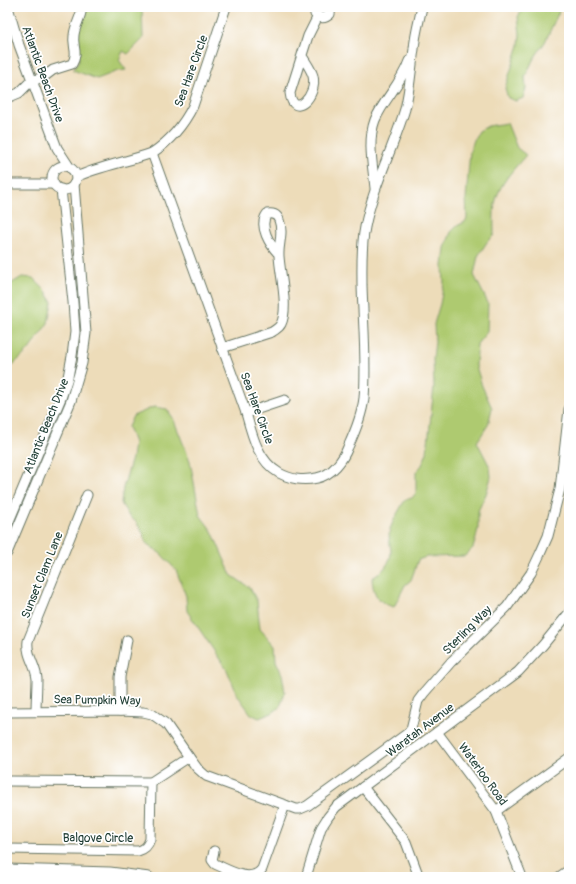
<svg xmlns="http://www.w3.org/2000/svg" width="576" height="884" font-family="Pangolin,sans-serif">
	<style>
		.green { fill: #aeca70; stroke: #668452 }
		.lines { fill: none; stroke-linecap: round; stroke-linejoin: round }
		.minor-casing { stroke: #677563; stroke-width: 11 }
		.minor { stroke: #fff; stroke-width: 9 }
		.labels { text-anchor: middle; stroke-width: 3.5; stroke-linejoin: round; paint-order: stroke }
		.street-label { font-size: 12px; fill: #1f3d34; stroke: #fff }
	</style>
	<rect width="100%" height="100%" fill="#fff"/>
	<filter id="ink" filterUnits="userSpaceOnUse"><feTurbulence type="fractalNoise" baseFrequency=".025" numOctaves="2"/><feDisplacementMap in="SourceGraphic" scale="8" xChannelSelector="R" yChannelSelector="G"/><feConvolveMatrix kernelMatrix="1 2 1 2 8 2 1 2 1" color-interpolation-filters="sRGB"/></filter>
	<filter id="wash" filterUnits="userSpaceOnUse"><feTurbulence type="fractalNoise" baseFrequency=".012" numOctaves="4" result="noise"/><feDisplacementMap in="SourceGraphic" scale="16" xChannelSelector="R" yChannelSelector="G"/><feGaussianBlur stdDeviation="0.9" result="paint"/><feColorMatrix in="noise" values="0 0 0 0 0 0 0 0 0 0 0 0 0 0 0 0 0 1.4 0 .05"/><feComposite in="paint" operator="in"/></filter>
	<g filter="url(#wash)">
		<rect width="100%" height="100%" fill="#eddcb9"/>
		<!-- green -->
		<g class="green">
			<path d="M83,7H142L143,39L128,54L123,51L119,60L126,70L118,71L97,79L73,70L79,60L74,33Z"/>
			<path d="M530,7H561L545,42L533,60L525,77L526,88L523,98L516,101L508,98L505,88L519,45L520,34L518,17L521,11Z"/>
			<path d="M507,123L517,148L526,155C514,169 498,185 495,204C493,214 494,225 494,235L487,242L478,256L474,275L488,303L487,332L477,344L476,366L482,386L492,408L488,425L477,442L490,467L491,477L486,494L478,511V528L476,538L473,548L465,556L426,557L418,560L411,580L405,585L394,607C378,603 373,594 372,578C382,573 391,563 391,551C390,543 388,536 390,529C394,518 400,509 405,500L412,498L416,493V472L422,465L427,453L434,386L433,358L435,342L434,324L440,304L444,283L443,266L445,248L451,232L457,226L465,222L467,218L466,199L470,151L474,140L479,131L488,126Z"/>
			<path d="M22,277L33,278L46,291L52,302L48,323L28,351L7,370V286Z"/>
			<path d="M154,407L167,409L173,418L190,461L200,515L212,531L231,575L250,588L257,601L260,629L275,646L276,661L282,674L285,692L280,707L272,713L259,718L251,714L238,696L227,670L187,611L186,596L176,570L161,554L146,543L143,533L136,522L128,515L121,503L123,488L132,458L134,443L128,427L133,416Z"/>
		</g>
	</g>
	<g filter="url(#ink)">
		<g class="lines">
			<defs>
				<g id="minor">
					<path d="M8,7L19,45L57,148L70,168"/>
					<path d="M314,7L315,14C320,19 325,19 330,14L331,7"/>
					<path d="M302,56C306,63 311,69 313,76C318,96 293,120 290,93L308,36L318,16"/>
					<path d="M7,98L19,93L30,82L45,76L53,70L72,64C79,52 72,47 74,35C75,25 81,18 82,7"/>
					<path d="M152,153C170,141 183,126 193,106L226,7"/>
					<circle cx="64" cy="178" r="12"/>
					<path d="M76,177C100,166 127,162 152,153L246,413C252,435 258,461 279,473C292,480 303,481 317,478C332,475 343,460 348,447C355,432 362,415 364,398C367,361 363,322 362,285C362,266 361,246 365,227C373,186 393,149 405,109C410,89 411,69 414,49C415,35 419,21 422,7"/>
					<path d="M7,184H54"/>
					<path d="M375,188C373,167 367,141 375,120C384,99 401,84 409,61"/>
					<path d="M222,348L272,332C276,329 279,328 281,324C289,308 280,274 279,256C278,244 284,233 279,220C277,214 272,213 267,214C258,226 270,245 279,254"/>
					<path d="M246,413L285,400"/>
					<path d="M7,526L61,398L68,377L72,356L75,332L73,302L61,189"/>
					<path d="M7,553L71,401L82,363L86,333L74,184"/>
					<path d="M36,711C36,701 37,689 37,679C36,665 26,656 28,641L87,495"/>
					<path d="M120,711V677L127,640"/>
					<path d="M7,712L120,711L143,712L152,714L166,724L189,757L197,768L206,776L296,809H300L307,806L408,733L411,729L418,701L424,693L451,662L507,607L531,573L540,554L548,536L560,489L569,409"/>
					<path d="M437,732L496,811L522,877"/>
					<path d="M7,781L151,782L189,757"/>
					<path d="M363,787L406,842L419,877"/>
					<path d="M496,811L569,758"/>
					<path d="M7,849L138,851C145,849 148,846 150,839L151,782"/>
					<path d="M214,851L212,860L215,864C229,870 251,884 262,869L285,805"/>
					<path d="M7,869L110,872L149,877"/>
					<path d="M306,877L321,828L328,817L336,807L518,672L543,645L569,613"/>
					<path d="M559,877L569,870"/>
				</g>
			</defs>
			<!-- minor casing -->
			<use href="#minor" class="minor-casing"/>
			<!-- minor -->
			<use href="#minor" class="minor"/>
		</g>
	</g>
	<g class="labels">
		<!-- street labels -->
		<g class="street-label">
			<text transform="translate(191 71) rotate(-70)" y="4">Sea Hare Circle</text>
			<text transform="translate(43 74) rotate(70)" y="4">Atlantic Beach Drive</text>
			<text transform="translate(257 408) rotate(70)" y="4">Sea Hare Circle</text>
			<text transform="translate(46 426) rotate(-68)" y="4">Atlantic Beach Drive</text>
			<text transform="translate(42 575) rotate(-68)" y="4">Sunset Clam Lane</text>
			<text transform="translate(467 630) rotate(-45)" y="4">Sterling Way</text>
			<text transform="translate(97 700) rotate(1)" y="4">Sea Pumpkin Way</text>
			<text transform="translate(420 730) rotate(-37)" y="4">Waratah Avenue</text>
			<text transform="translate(483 774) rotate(54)" y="4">Waterloo Road</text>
			<text x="98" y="842">Balgove Circle</text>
		</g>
	</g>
	<!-- margin -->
	<rect width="576" height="884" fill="none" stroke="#fff" stroke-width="24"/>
</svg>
